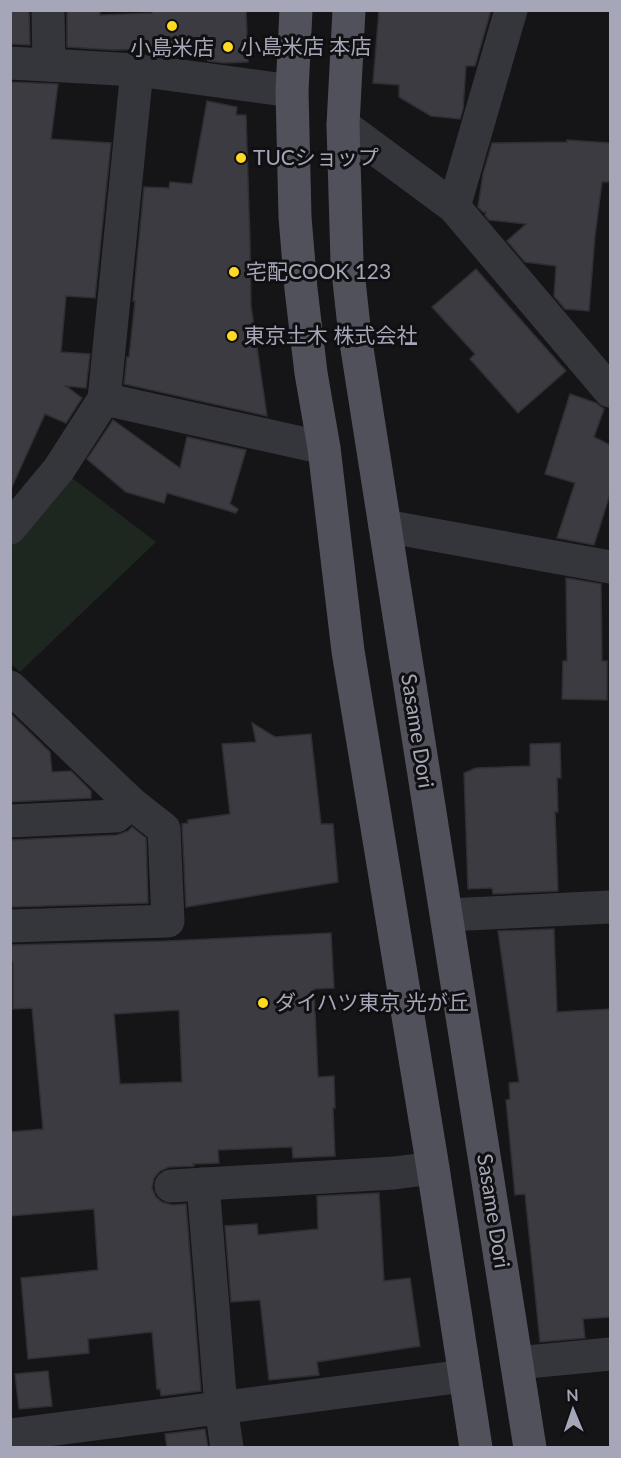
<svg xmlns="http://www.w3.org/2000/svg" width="621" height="1458" font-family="Lato,'Noto Sans JP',sans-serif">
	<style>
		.green { fill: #1e2620 }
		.building { fill: #3c3b41; stroke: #2f2e32; stroke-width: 1.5; fill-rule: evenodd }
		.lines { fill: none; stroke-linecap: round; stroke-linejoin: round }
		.minor { stroke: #35353c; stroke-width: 33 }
		.major { stroke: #51515b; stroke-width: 33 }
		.poi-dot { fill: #ffda23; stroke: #100f11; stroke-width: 2 }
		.labels { text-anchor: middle; stroke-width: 6; stroke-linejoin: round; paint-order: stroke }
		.poi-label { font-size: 21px; fill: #a5a7b8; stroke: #100f11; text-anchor: start }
		.street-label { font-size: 21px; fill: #a5a7b8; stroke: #100f11 }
	</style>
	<rect width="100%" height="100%" fill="#151416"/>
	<!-- green -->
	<path class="green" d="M67,474L156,542L20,672L11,664V546Z"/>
	<!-- building -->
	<g class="building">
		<path d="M10,10H29L30,45L10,44Z"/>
		<path d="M67,10H100V15L152,13V10H246L248,62L224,63L208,61V48H146V49L113,50L67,47Z"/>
		<path d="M379,10H491L475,66H466L463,109L460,119L431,116L399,97V85L373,83Z"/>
		<path d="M10,82L58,84L51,139L111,143L95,298L66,296L61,352L90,354L86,388L66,386L82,398L66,423L45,414L10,491Z"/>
		<path d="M207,101L237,107L236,115H246L250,241L251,306L267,416L124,384L127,357H129L135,301H133L144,187L169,188L170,182L192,184Z"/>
		<path d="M567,140L610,143V182H602L595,236L589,311L565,309L554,296L556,266L525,262L507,241L526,224L489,220L485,215L486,212H483L478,207L483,174L492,143L567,142Z"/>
		<path d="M476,269L566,371L518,413L470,359L475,354L432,307Z"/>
		<path d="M570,394L596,403L604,409L594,437L610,445V494L594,545L557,538L575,483L545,474Z"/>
		<path d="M113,420L180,468L187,437L246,450L230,504L238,509L236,513L167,493L164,503L126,492L87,459Z"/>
		<path d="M566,578L601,584L602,661H607V700L562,699L563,661H567Z"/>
		<path d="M10,713L50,752L52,772L71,771L91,791V798L10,802Z"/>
		<path d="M252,723L275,737L311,734L321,824H333L338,882L186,907L182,824L188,823V820L230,814L222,744L256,742Z"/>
		<path d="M560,743L561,778H557L558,812H555L558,891L493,894L492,888L468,889L464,773L476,768L530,766V744Z"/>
		<path d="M132,827L146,838L148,903L10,907V840L117,835L128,831Z"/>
		<path d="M554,929L557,1012L610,1009V1317L583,1319L585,1338L540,1342L525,1194L515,1195L506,1100L510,1099L509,1083L519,1082L498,931Z"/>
		<path d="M331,933L334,988L314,989L318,1077L334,1076L335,1108H333L335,1156L293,1158L292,1147L218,1150L219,1163L193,1164L194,1166L169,1167L160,1171L154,1178L152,1188L156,1197L162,1202L172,1205L186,1204L201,1391L161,1396L160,1389H157L152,1332L88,1339L89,1353L28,1359L21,1278L98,1270L94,1209L10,1216V1132L43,1129L32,1008L13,1009V962H10V945L166,941ZM179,1010L182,1082L120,1084L114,1014Z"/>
		<path d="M379,1193L384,1281L410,1278L420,1346L317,1362L319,1375L269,1380L260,1300L231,1302L225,1226L257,1224L258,1235L318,1229L317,1196Z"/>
		<path d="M48,1371L52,1406L19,1409L15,1374Z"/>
		<path d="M205,1429L208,1448H167L165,1434Z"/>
	</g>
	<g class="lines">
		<!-- minor -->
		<g class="minor">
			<path d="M48,10L49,65"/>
			<path d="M10,63L137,70L292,91"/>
			<path d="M343,125L454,207L610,391"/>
			<path d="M454,207L511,10"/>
			<path d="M104,399L324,448"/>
			<path d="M385,526L610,567"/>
			<path d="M10,528L59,469L104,399L137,70"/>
			<path d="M10,687L131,803L164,829L168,921L10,926"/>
			<path d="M10,821L116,816L131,803"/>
			<path d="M447,915L610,907"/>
			<path d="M203,1184L221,1407L227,1448"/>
			<path d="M171,1186L394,1173L433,1168"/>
			<path d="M517,1363L610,1354"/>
			<path d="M10,1435L464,1376"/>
		</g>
		<!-- major -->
		<g class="major">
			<path d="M296,10L292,91L295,217L301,289L311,373L324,448L348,651L433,1168L476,1448"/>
			<path d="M349,10L343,125L347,262L355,336L530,1448"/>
		</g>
	</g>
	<!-- markers -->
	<g class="poi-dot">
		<circle cx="172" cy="26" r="6"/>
		<circle cx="228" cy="47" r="6"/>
		<circle cx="241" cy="158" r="6"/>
		<circle cx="234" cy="272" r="6"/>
		<circle cx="232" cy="336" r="6"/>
		<circle cx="263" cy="1003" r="6"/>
	</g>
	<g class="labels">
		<!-- poi labels -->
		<g class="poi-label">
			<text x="240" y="54">小島米店 本店</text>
			<text x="172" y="55" text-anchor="middle">小島米店</text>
			<text x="253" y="165">TUCショップ</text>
			<text x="246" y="279">宅配COOK 123</text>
			<text x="244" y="343">東京土木 株式会社</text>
			<text x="275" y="1010">ダイハツ東京 光が丘</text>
		</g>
		<!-- street labels -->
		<g class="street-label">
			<text transform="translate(417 731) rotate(81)" y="7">Sasame Dori</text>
			<text transform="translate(493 1211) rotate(81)" y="7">Sasame Dori</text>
		</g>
	</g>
	<!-- border -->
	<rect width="621" height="1458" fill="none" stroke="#a5a7b8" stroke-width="24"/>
	<!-- north arrow -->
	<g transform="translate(573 1410) rotate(358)" stroke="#100f11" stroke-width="4.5" paint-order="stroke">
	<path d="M0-4.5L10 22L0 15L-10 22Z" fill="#a5a7b8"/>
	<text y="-9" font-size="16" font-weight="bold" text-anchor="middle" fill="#a5a7b8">N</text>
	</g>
</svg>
